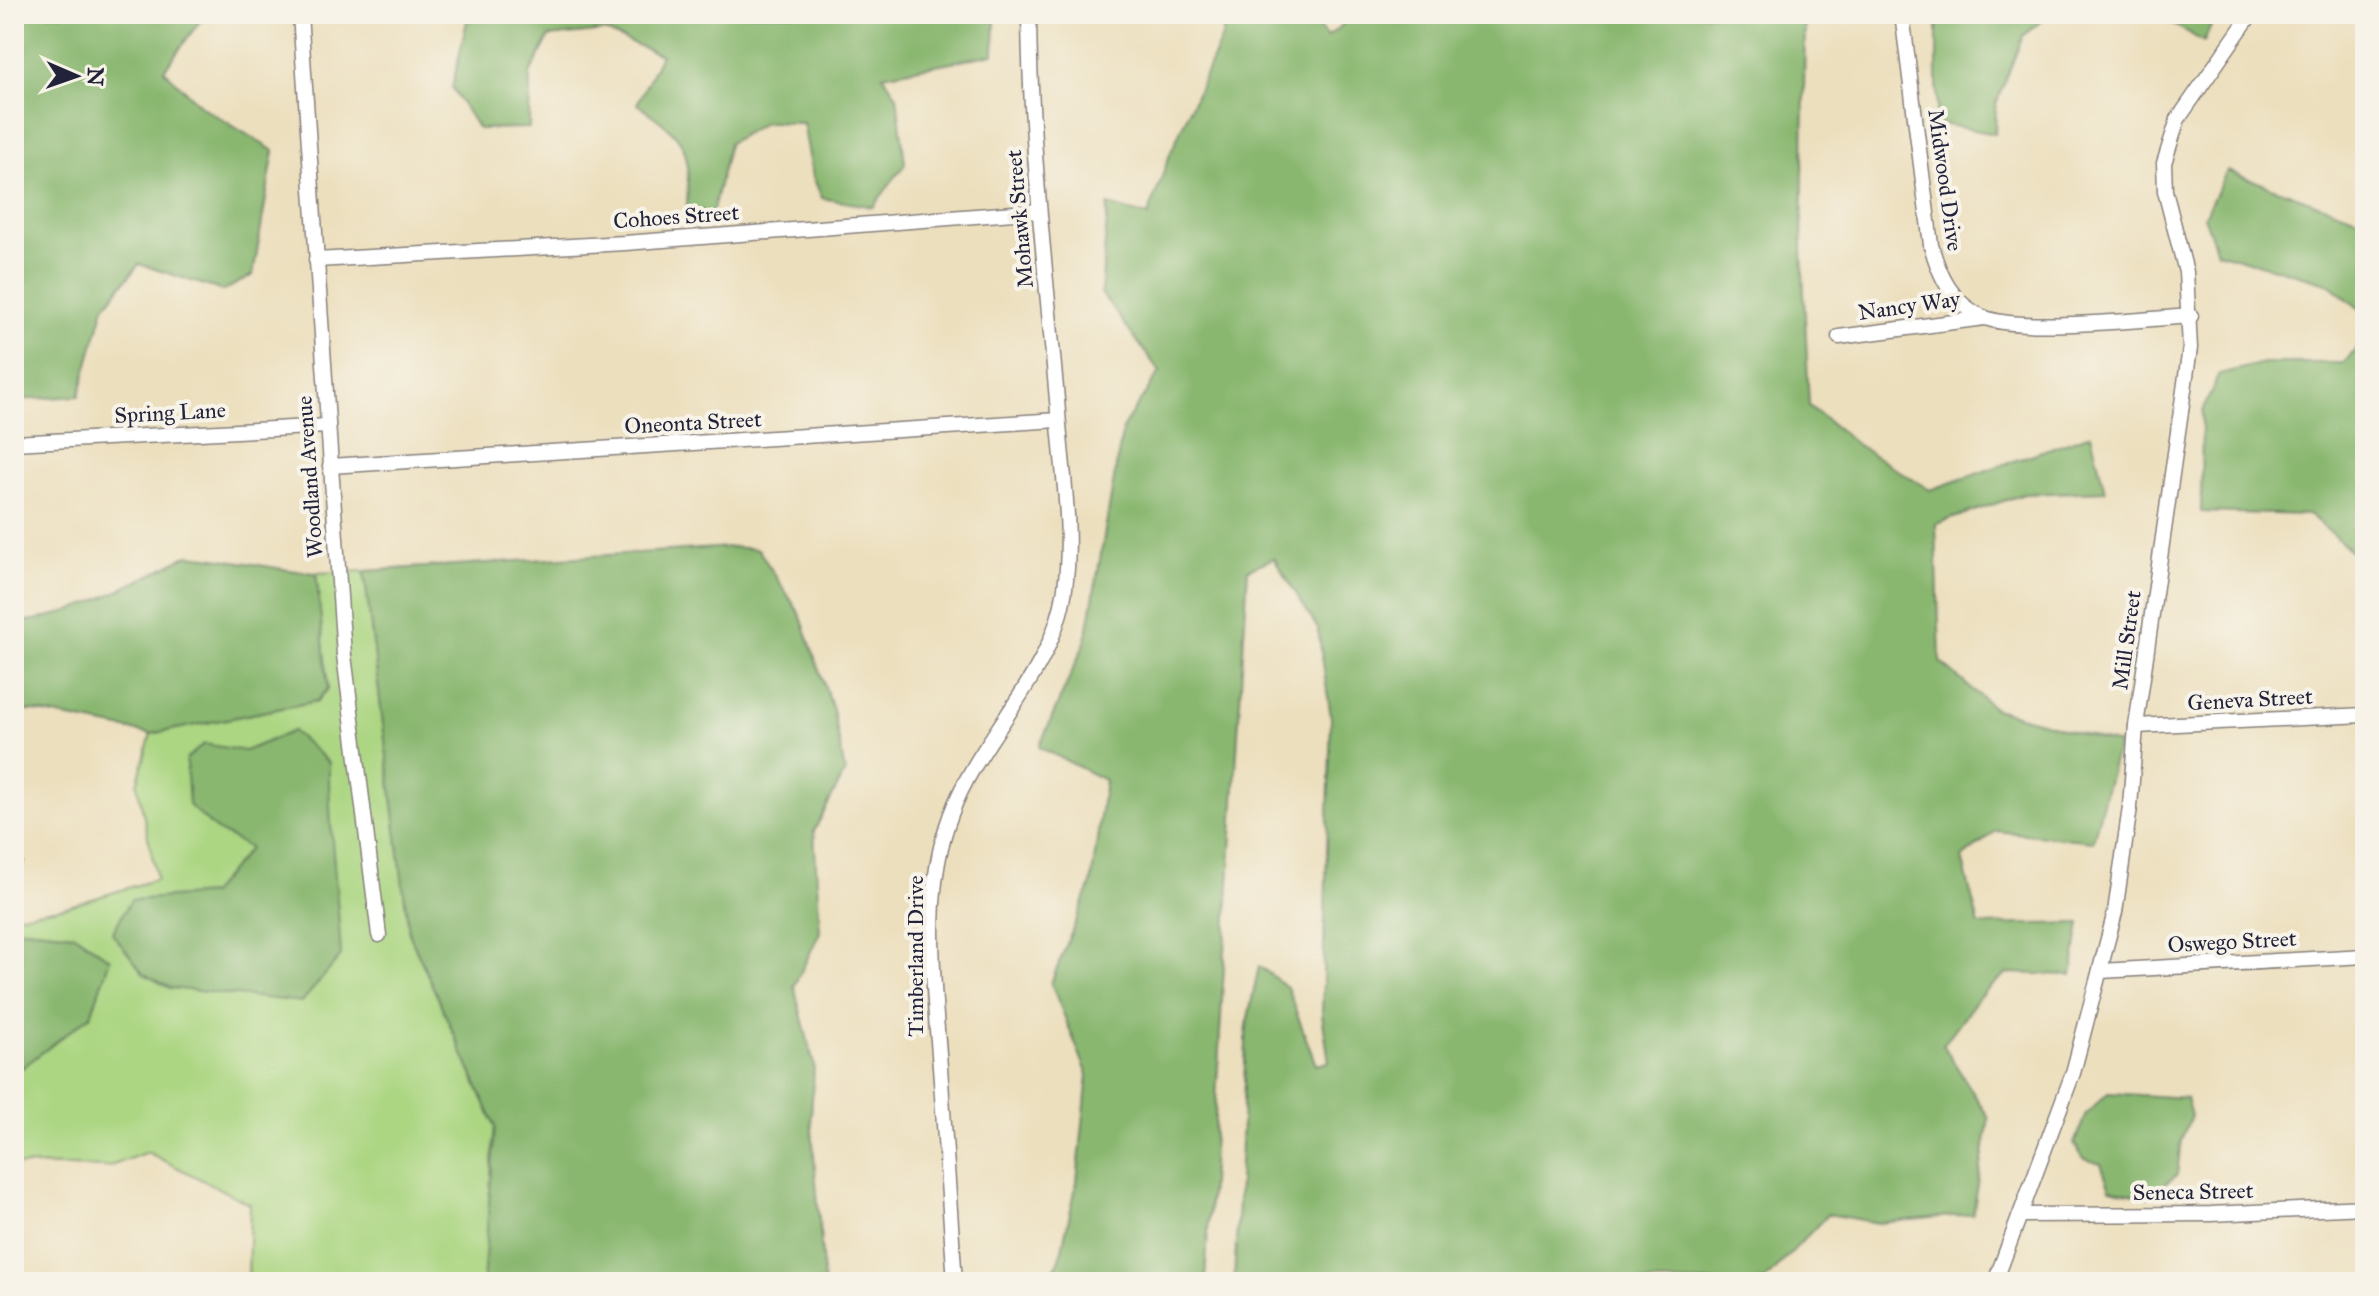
<svg xmlns="http://www.w3.org/2000/svg" width="2379" height="1296" font-family="'IM FELL Great Primer',serif">
	<style>
		.green { fill: #acd682; stroke: #677c5e; stroke-width: 2 }
		.forest { fill: #89b770; stroke: #566c56; stroke-width: 2 }
		.lines { fill: none; stroke-linecap: round; stroke-linejoin: round }
		.street-casing { stroke: #87807c; stroke-width: 17 }
		.street { stroke: #fff; stroke-width: 14 }
		.labels { text-anchor: middle; stroke-width: 8; stroke-linejoin: round; paint-order: stroke }
		.street-label { font-size: 22px; fill: #22223b; stroke: #f7f3e8 }
	</style>
	<rect width="100%" height="100%" fill="#f7f3e8"/>
	<filter id="ink" filterUnits="userSpaceOnUse"><feTurbulence type="fractalNoise" baseFrequency=".0125" numOctaves="2"/><feDisplacementMap in="SourceGraphic" scale="16" xChannelSelector="R" yChannelSelector="G"/><feConvolveMatrix kernelMatrix="1 2 1 2 8 2 1 2 1" color-interpolation-filters="sRGB"/></filter>
	<filter id="wash" filterUnits="userSpaceOnUse"><feTurbulence type="fractalNoise" baseFrequency=".006" numOctaves="4" result="noise"/><feDisplacementMap in="SourceGraphic" scale="32" xChannelSelector="R" yChannelSelector="G"/><feGaussianBlur stdDeviation="1.8" result="paint"/><feColorMatrix in="noise" values="0 0 0 0 0 0 0 0 0 0 0 0 0 0 0 0 0 1.4 0 .05"/><feComposite in="paint" operator="in"/></filter>
	<g filter="url(#wash)">
		<rect width="100%" height="100%" fill="#ecdfbd"/>
		<!-- green -->
		<path class="green" d="M364,571L409,933L495,1126L486,1243L487,1282H248L250,1204L147,1152L108,1167L14,1165V1074L91,1015L110,959L74,934L14,928V916L69,906L157,879L137,784L151,734L317,701L328,689L316,573Z"/>
		<!-- forest -->
		<g class="forest">
			<path d="M14,14H231L200,21L164,70L202,107L274,151L253,275L223,291L139,264L104,307L79,396L14,400Z"/>
			<path d="M472,14H917L995,21L994,54L883,75L897,96L905,164L873,207L822,198L813,177L803,123L765,122L729,143L712,214L687,207C690,143 688,141 637,104L661,55L604,31L549,37L530,74L529,128L478,129L452,88L467,21Z"/>
			<path d="M1226,14H1308L1327,37L1356,14H1805L1802,249L1809,406L1859,446L1930,490L2091,434L2105,491L2024,494L1936,524L1940,662L1995,709L2118,744L2093,841L1996,831L1962,858L1979,925L2080,923L2072,975L2007,973L1979,997L1943,1045L1989,1118L1973,1214L1878,1223L1828,1214L1763,1282H1234L1247,1023L1259,966L1287,987L1316,1065L1329,1062L1322,1014L1331,717L1318,629L1274,558L1248,569L1205,1282H1042L1059,1262L1077,1182L1088,1075L1051,983L1091,884L1105,780L1039,747L1086,640L1123,427L1160,372L1101,293L1108,205L1148,216L1170,154L1222,37Z"/>
			<path d="M1937,14H2050L2023,36L1996,104L1995,134L1937,123Z"/>
			<path d="M2156,14H2216L2204,42Z"/>
			<path d="M2227,171L2357,218L2365,212V313L2327,283L2217,252L2204,216Z"/>
			<path d="M2365,339V558L2350,550L2310,515L2201,512L2202,412L2219,374L2264,363H2344Z"/>
			<path d="M730,547L758,549L800,614L833,710L845,772L814,831L820,932L794,986L814,1065L811,1117L824,1282H483L495,1126L409,933L364,571Z"/>
			<path d="M188,555C232,558 273,570 316,573L328,689L317,701L151,734L34,711H14V623C78,616 132,584 188,555Z"/>
			<path d="M293,731L329,763C328,827 338,891 341,956L302,1002L170,988L144,974L112,933L131,900L210,894L250,848L215,829L189,805L186,759L204,744L245,751Z"/>
			<path d="M14,928L74,934L110,959L91,1015L14,1074Z"/>
			<path d="M2108,1093L2186,1098L2191,1116L2181,1140L2177,1175L2147,1197L2110,1189L2101,1164L2084,1159L2074,1144L2086,1114Z"/>
		</g>
	</g>
	<g filter="url(#ink)">
		<g class="lines">
			<defs>
				<g id="street">
					<path d="M300,14L344,655L379,935"/>
					<path d="M1902,14L1931,245C1939,275 1952,304 1983,317C2018,333 2147,319 2191,316"/>
					<path d="M316,260L625,243L1039,211"/>
					<path d="M1839,337L1984,318"/>
					<path d="M14,443L328,426"/>
					<path d="M330,466L1058,420"/>
					<path d="M2136,726L2365,715"/>
					<path d="M14,858L15,860"/>
					<path d="M2101,971L2365,956"/>
					<path d="M2023,1215L2211,1214L2365,1207"/>
					<path d="M955,1282C950,1210 945,1138 940,1067C934,984 921,893 951,814C980,735 1054,675 1065,588C1073,530 1062,470 1058,412C1047,279 1030,147 1029,14"/>
					<path d="M1995,1282L2073,1073L2115,912L2130,807L2136,726L2190,348L2186,272L2165,191L2164,163L2178,119L2251,14"/>
				</g>
			</defs>
			<!-- street casing -->
			<use href="#street" class="street-casing"/>
			<!-- street -->
			<use href="#street" class="street"/>
		</g>
	</g>
	<g class="labels">
		<!-- street labels -->
		<g class="street-label">
			<text transform="translate(1946 180) rotate(82)" y="8">Midwood Drive</text>
			<text transform="translate(676 216) rotate(-4)" y="8">Cohoes Street</text>
			<text transform="translate(1019 219) rotate(-95)" y="8">Mohawk Street</text>
			<text transform="translate(1909 305) rotate(-8)" y="8">Nancy Way</text>
			<text transform="translate(170 412) rotate(-3)" y="8">Spring Lane</text>
			<text transform="translate(693 422) rotate(-3)" y="8">Oneonta Street</text>
			<text transform="translate(309 477) rotate(-94)" y="8">Woodland Avenue</text>
			<text transform="translate(2126 640) rotate(-82)" y="8">Mill Street</text>
			<text transform="translate(2250 699) rotate(-3)" y="8">Geneva Street</text>
			<text transform="translate(2232 941) rotate(-3)" y="8">Oswego Street</text>
			<text transform="translate(915 956) rotate(-90)" y="8">Timberland Drive</text>
			<text transform="translate(2193 1191) rotate(-1)" y="8">Seneca Street</text>
		</g>
	</g>
	<!-- margin -->
	<rect width="2379" height="1296" fill="none" stroke="#f7f3e8" stroke-width="48"/>
	<!-- north arrow -->
	<g transform="translate(76 76) rotate(92)" stroke="#f7f3e8" stroke-width="6" paint-order="stroke">
	<path d="M0-6L14 30L0 20L-14 30Z" fill="#22223b"/>
	<text y="-12" font-size="22" font-weight="bold" text-anchor="middle" fill="#22223b">N</text>
	</g>
</svg>
